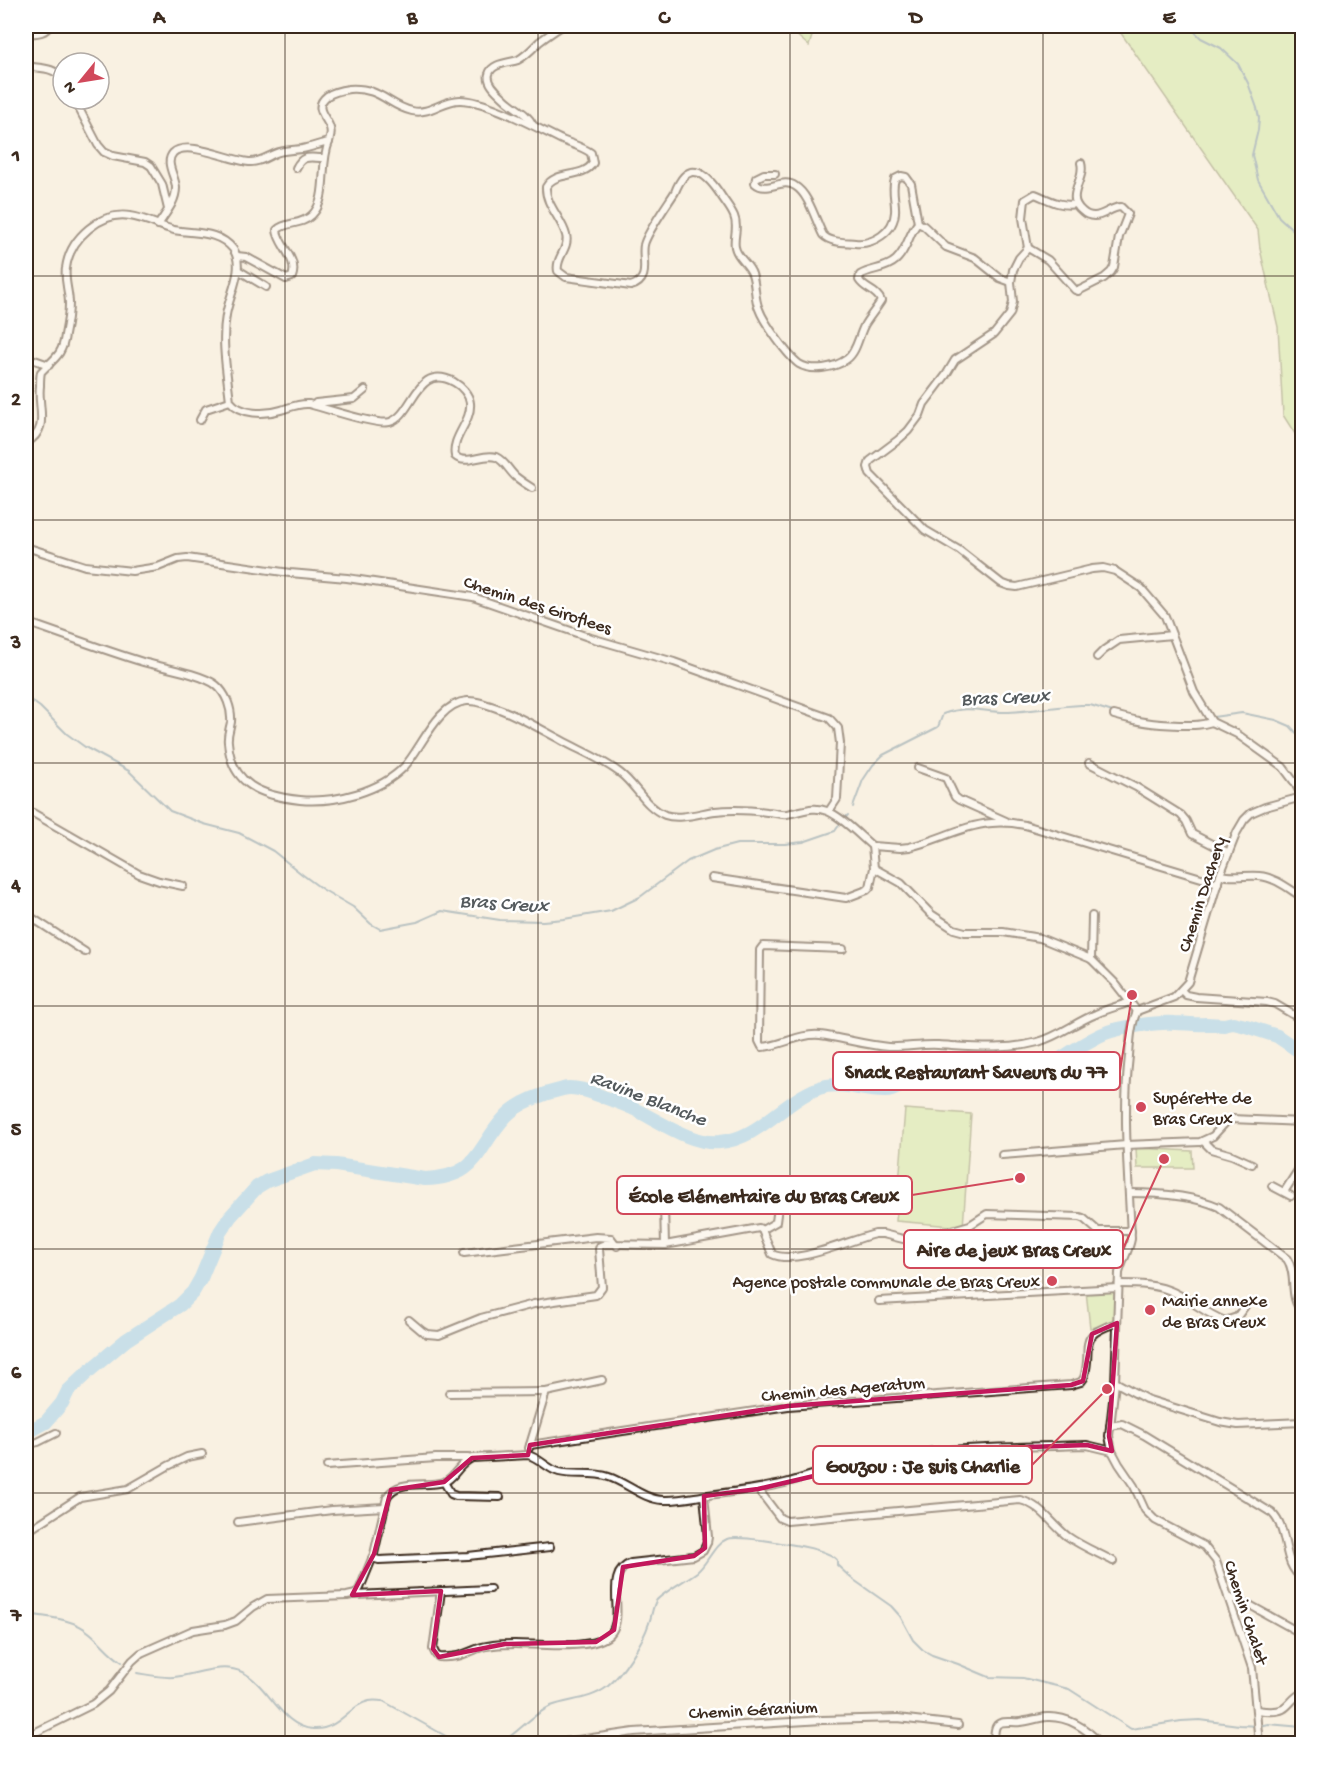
<svg xmlns="http://www.w3.org/2000/svg" width="1328" height="1769" font-family="'Gochi Hand',sans-serif">
	<style>
		.green { fill: #cce89e; stroke: #84895e; stroke-width: 1.5 }
		.lines { fill: none; stroke-linecap: round; stroke-linejoin: round }
		.stream { stroke: #6d8b9b; stroke-width: 2 }
		.river { stroke: #8fcbef; stroke-width: 14 }
		.minor-casing { stroke: #3b2a1e; stroke-width: 10 }
		.minor { stroke: #fff; stroke-width: 6 }
		.marked { fill: none; stroke: #c2185b; stroke-width: 4.5; stroke-linejoin: round }
		.grid { fill: none; stroke: #3b2a1e; stroke-width: 1.5; stroke-opacity: 0.55 }
		.poi-dot { fill: #d1495b; stroke: #fff; stroke-width: 2 }
		.labels { text-anchor: middle; stroke-width: 5; stroke-linejoin: round; paint-order: stroke }
		.street-label { font-size: 18px; fill: #3b2a1e; stroke: #fff }
		.poi-label { font-size: 18px; fill: #3b2a1e; stroke: #fff; text-anchor: start }
		.water-label { font-size: 20px; font-style: italic; fill: #545a5d; stroke: #fff }
		.leader { fill: none; stroke: #d1495b; stroke-width: 2 }
		.callout-dot { fill: #d1495b; stroke: #fff; stroke-width: 2 }
		.callout { fill: #fff; stroke: #d1495b; stroke-width: 2 }
		.callout-label { font-size: 20px; text-anchor: middle; font-weight: bold; fill: #3b2a1e }
		.neatline { fill: none; stroke: #3b2a1e; stroke-width: 2 }
		.grid-label { font-size: 20px; text-anchor: middle; font-weight: bold; fill: #3b2a1e }
	</style>
	<rect width="100%" height="100%" fill="#f9f1e2"/>
	<filter id="ink" filterUnits="userSpaceOnUse"><feTurbulence type="fractalNoise" baseFrequency=".0167" numOctaves="2"/><feDisplacementMap in="SourceGraphic" scale="12" xChannelSelector="R" yChannelSelector="G"/><feConvolveMatrix kernelMatrix="1 2 1 2 8 2 1 2 1" color-interpolation-filters="sRGB"/></filter>
	<g filter="url(#ink)">
		<!-- green -->
		<g class="green">
			<path d="M786,26H815L809,46Z"/>
			<path d="M1116,26H1294L1302,39V445L1283,415L1278,327L1260,249L1258,230Z"/>
			<path d="M905,1109L971,1114L963,1227L896,1221Z"/>
			<path d="M1136,1148L1192,1151L1193,1168H1137Z"/>
			<path d="M1114,1289L1116,1324L1090,1328L1086,1291Z"/>
		</g>
		<g class="lines">
			<!-- stream -->
			<g class="stream">
				<path d="M1189,26L1201,38L1221,48L1238,64L1248,83L1257,108L1259,118L1258,130L1252,155L1258,180L1279,217L1302,238"/>
				<path d="M26,697L40,707L67,734L85,747L129,771L170,811L204,824L239,833L273,851L303,875L322,889L353,907L371,924L380,929L417,922L442,911L500,920L543,921L564,919L611,911L640,897L688,861L714,850L737,844H785L803,842L835,831L842,821L848,815"/>
				<path d="M1213,717L1242,713L1276,720L1290,726L1302,739"/>
				<path d="M1177,722L1202,721"/>
				<path d="M853,807L863,780L873,765L883,755L938,727L943,714C971,704 983,713 1009,712C1033,711 1057,706 1081,705H1090L1116,713"/>
				<path d="M26,1614C47,1617 73,1618 90,1633C101,1642 109,1654 122,1662"/>
				<path d="M137,1673C149,1675 162,1678 174,1677C195,1675 221,1662 242,1672C269,1685 281,1727 313,1729C339,1731 349,1705 369,1701C374,1700 379,1701 383,1701L460,1744"/>
				<path d="M499,1744C518,1733 531,1715 551,1706C569,1699 590,1700 607,1687C622,1675 643,1642 649,1623C652,1616 652,1608 656,1601C662,1593 688,1579 697,1572C708,1563 714,1544 727,1539C735,1536 771,1541 781,1543C797,1545 827,1549 837,1560V1565L851,1578L891,1606L900,1616L913,1640L923,1650L932,1655L958,1664L989,1677L1023,1678L1069,1689L1131,1729L1181,1721L1200,1720L1239,1725L1259,1726L1268,1724L1302,1727"/>
			</g>
			<!-- river -->
			<path class="river" d="M26,1433L46,1422L62,1403L68,1391L89,1371L126,1340L180,1305L193,1292L201,1278L220,1232L230,1217L257,1187L267,1181L315,1164L336,1165L425,1179C480,1177 475,1149 506,1116C519,1102 545,1093 563,1089C573,1086 588,1091 598,1095C609,1099 621,1103 632,1108C658,1120 691,1145 720,1142C759,1139 783,1101 819,1088C841,1080 863,1092 886,1091C894,1091 900,1085 907,1083C913,1080 922,1080 929,1079C958,1077 985,1086 1015,1080C1043,1075 1075,1046 1103,1034C1118,1027 1157,1022 1175,1023C1185,1023 1196,1025 1206,1024L1224,1025L1233,1023L1246,1026L1277,1036L1302,1053"/>
			<defs>
				<g id="minor">
					<path d="M26,34C34,33 45,34 49,26"/>
					<path d="M26,66C40,69 53,66 63,79"/>
					<path d="M74,99L98,145L104,152L113,156L145,162L151,166L162,184L168,209"/>
					<path d="M533,125C527,113 516,109 506,100C500,94 486,84 489,74C492,63 509,63 518,60C527,55 532,49 539,42C547,36 554,31 562,26"/>
					<path d="M296,168C303,154 310,158 323,158"/>
					<path d="M775,174H764L756,178L755,183C767,194 782,177 795,186C809,194 816,222 823,235C831,243 845,242 855,243C873,245 894,232 895,212C896,201 891,190 895,179L901,176L906,177L911,184L918,223"/>
					<path d="M158,225C165,214 176,202 176,188C176,177 164,163 173,153C187,139 231,161 249,162C260,163 269,155 279,152C287,150 294,150 302,149C311,147 320,144 329,142C330,137 332,133 330,128C327,117 312,108 327,96C333,92 342,90 349,89C381,87 387,105 412,111C430,115 442,100 460,100C487,100 537,128 562,140C571,144 583,147 591,153L593,163C583,179 555,170 546,187C545,204 562,219 566,235C570,248 555,258 558,271L566,277L631,286C652,280 641,259 644,245C646,234 668,203 675,192C689,156 708,175 722,197C726,203 731,209 734,216C739,227 733,237 735,247C737,258 749,264 752,274C756,285 754,298 759,309C764,323 788,356 799,364C812,372 835,368 847,359C857,352 859,334 865,324C870,316 876,309 881,301C877,290 865,290 859,280L860,275C871,268 885,270 896,260C908,249 909,232 918,223L924,226L946,247L975,258L1000,278L1011,282"/>
					<path d="M1028,248L1019,258L1013,270L1011,282L1013,302L1010,314L994,334L955,360L946,375L924,404L920,415L908,431L898,440L870,461L868,467L870,474L925,530L959,550L1001,583L1009,586L1017,587L1092,569L1103,568L1115,571L1141,588L1165,616L1194,692L1212,722L1237,734L1283,767L1295,783L1302,797"/>
					<path d="M1028,248L1048,260L1075,290L1078,291L1104,278L1111,272L1114,267L1119,237L1128,214L1121,207C1111,207 1104,216 1094,216C1090,216 1085,214 1082,211C1064,196 1086,180 1081,163"/>
					<path d="M1028,248L1023,218L1025,200L1035,194C1050,200 1060,207 1076,204"/>
					<path d="M237,256L246,257L286,279L292,277C299,259 278,245 277,230C286,221 301,226 312,215C329,198 319,165 329,142"/>
					<path d="M238,270L266,287"/>
					<path d="M26,357L49,365"/>
					<path d="M230,401C241,415 265,415 281,410C291,407 299,403 309,404C325,408 377,426 390,422C414,415 416,362 454,382C461,386 469,394 470,403C472,422 451,437 455,456C466,466 482,453 496,457C505,461 509,471 516,477C521,481 527,485 532,488"/>
					<path d="M316,403L354,399L365,390"/>
					<path d="M200,420L206,409L230,401"/>
					<path d="M26,443C51,429 37,408 40,386C40,382 40,376 41,372C42,371 46,367 47,366C58,356 63,351 65,335C67,325 69,314 69,304C69,291 64,280 66,268C70,238 101,211 130,216C145,218 159,226 174,230C194,234 218,230 233,249C246,267 229,295 226,315C221,343 227,373 230,401"/>
					<path d="M26,547L85,566L132,571L158,567L178,559L187,558L290,573L347,578L473,597L591,638L674,662L829,718L838,728L840,743L837,799L829,811"/>
					<path d="M26,622C64,635 103,650 143,662C161,667 202,674 216,685C226,693 232,709 231,722C230,728 227,735 228,742C231,785 262,796 300,800C335,803 380,792 405,766C422,747 438,703 467,701C477,700 492,706 502,710C522,718 542,730 561,740C581,751 602,759 620,773C636,785 645,807 665,815C679,820 700,813 715,811C732,809 750,810 767,812C774,812 780,815 787,814C801,812 813,805 827,811C841,816 860,836 872,846"/>
					<path d="M1097,657L1104,650L1119,640L1172,635"/>
					<path d="M1114,715C1139,722 1153,724 1179,725C1193,725 1197,726 1212,722"/>
					<path d="M1089,763L1136,787L1181,815L1186,821L1192,834L1229,853"/>
					<path d="M918,768L946,778L955,797L959,800L1006,821"/>
					<path d="M26,809L139,874L159,881L183,886"/>
					<path d="M872,846L900,848L909,847C937,841 963,825 992,823C1003,822 1014,823 1025,825L1218,883"/>
					<path d="M872,846L874,868L901,883L931,914L954,929L965,932H1003L1040,938L1091,959L1115,983L1137,1011"/>
					<path d="M1220,875C1234,878 1246,875 1259,876C1275,877 1289,889 1302,897"/>
					<path d="M712,878L846,898L867,890L870,887L874,868"/>
					<path d="M26,914L85,952"/>
					<path d="M843,949L763,946L760,950L759,1041L762,1047C781,1046 800,1033 820,1035C843,1038 864,1045 888,1047C904,1048 921,1044 938,1045C972,1047 1005,1051 1038,1042C1059,1036 1076,1022 1096,1014C1107,1009 1119,1006 1130,1002"/>
					<path d="M1091,959L1092,916"/>
					<path d="M1181,990L1186,995L1196,997L1267,1002L1275,1004L1302,1020"/>
					<path d="M1137,1011C1131,1024 1130,1041 1129,1056C1122,1117 1129,1178 1131,1239C1129,1251 1122,1261 1119,1273L1115,1383L1109,1436L1112,1451L1119,1464L1134,1486L1145,1510L1155,1520L1204,1546L1216,1561L1252,1668L1259,1744"/>
					<path d="M1137,1011L1174,997L1188,982L1220,875L1237,832L1244,820L1251,813L1265,807L1302,797"/>
					<path d="M1203,1141L1211,1149L1232,1155L1252,1164"/>
					<path d="M1002,1155L1126,1145L1200,1142L1213,1136L1225,1123L1231,1119L1302,1122"/>
					<path d="M1272,1186L1291,1196"/>
					<path d="M723,1192L766,1187L773,1184H781L776,1222L762,1230"/>
					<path d="M1284,1192L1302,1164"/>
					<path d="M1129,1193C1158,1193 1192,1195 1219,1207L1287,1259C1298,1275 1288,1298 1302,1311"/>
					<path d="M664,1205L665,1245"/>
					<path d="M464,1253L596,1237L611,1238L617,1246"/>
					<path d="M1119,1284C1137,1284 1158,1284 1175,1293C1192,1301 1207,1314 1225,1321L1237,1317L1245,1306"/>
					<path d="M879,1301L1118,1288"/>
					<path d="M409,1320L422,1331L427,1334L439,1335L481,1318L534,1304L596,1295L602,1287L599,1249L600,1246L605,1244L665,1245L759,1228L762,1230L772,1254C796,1266 849,1240 875,1234H883L903,1239L931,1236L970,1225L987,1214L1080,1217L1083,1218L1098,1231H1131"/>
					<path d="M1115,1382L1146,1399L1220,1422L1238,1425L1302,1422"/>
					<path d="M449,1393L546,1392"/>
					<path d="M1110,1426L1122,1424L1144,1435L1272,1513C1290,1531 1281,1563 1302,1578"/>
					<path d="M26,1445L38,1442L56,1433"/>
					<path d="M530,1445L788,1406L1071,1385L1081,1382L1084,1378C1094,1346 1074,1336 1117,1323"/>
					<path d="M529,1448L546,1392L602,1380"/>
					<path d="M327,1466L436,1458H468"/>
					<path d="M444,1482L451,1494L456,1496L500,1497"/>
					<path d="M758,1489L780,1518L787,1521L1020,1500C1041,1505 1051,1523 1067,1536C1081,1546 1098,1553 1113,1561"/>
					<path d="M238,1522L332,1510L385,1507"/>
					<path d="M26,1532L80,1497L128,1489L168,1466L187,1457L202,1454"/>
					<path d="M372,1558L379,1560L468,1556L550,1547"/>
					<path d="M441,1591L433,1649L436,1655L439,1657C457,1658 462,1655 479,1648C490,1644 503,1644 515,1644C538,1644 594,1651 610,1634C627,1616 602,1574 631,1563L694,1556L703,1551L707,1543L708,1537L704,1496"/>
					<path d="M355,1595L490,1589"/>
					<path d="M1228,1597L1248,1604L1302,1634"/>
					<path d="M1257,1710C1264,1711 1275,1713 1283,1709C1290,1705 1293,1697 1302,1693"/>
					<path d="M26,1737L93,1704L109,1691L132,1661L141,1653L193,1630L225,1625L236,1621L253,1607L267,1599L347,1596L356,1594L360,1588L374,1554L387,1497C398,1478 426,1488 444,1482C455,1478 457,1465 472,1458L528,1455C540,1458 547,1469 559,1472C575,1476 593,1471 609,1477C627,1483 643,1499 663,1500C678,1501 693,1497 708,1495C734,1492 760,1489 785,1483C804,1478 823,1471 842,1466C922,1446 1005,1448 1087,1445L1112,1451"/>
					<path d="M550,1744L634,1732L822,1720L898,1718L958,1725"/>
					<path d="M994,1744C995,1738 993,1730 997,1725C1002,1720 1013,1723 1020,1722C1029,1721 1038,1718 1047,1717C1068,1716 1087,1729 1101,1744"/>
				</g>
			</defs>
			<!-- minor casing -->
			<use href="#minor" class="minor-casing"/>
			<!-- minor -->
			<use href="#minor" class="minor"/>
		</g>
	</g>
	<!-- marked area -->
	<path d="M0 0H1328V1769H0ZM1117,1323L1109,1436L1112,1451L1087,1445L921,1451L758,1489L704,1496L705,1548L694,1556L623,1567L614,1630L596,1642L505,1644L439,1657L433,1649L441,1591L352,1595L374,1554L391,1490L444,1482L472,1458L528,1455L530,1445L788,1406L1071,1385L1083,1381L1092,1334Z" fill="#f9f1e2" fill-opacity=".55" fill-rule="evenodd"/>
	<path class="marked" d="M1117,1323L1109,1436L1112,1451L1087,1445L921,1451L758,1489L704,1496L705,1548L694,1556L623,1567L614,1630L596,1642L505,1644L439,1657L433,1649L441,1591L352,1595L374,1554L391,1490L444,1482L472,1458L528,1455L530,1445L788,1406L1071,1385L1083,1381L1092,1334Z"/>
	<!-- grid -->
	<path class="grid" d="M285,26V1744M538,26V1744M790,26V1744M1043,26V1744M26,276H1302M26,520H1302M26,763H1302M26,1006H1302M26,1249H1302M26,1493H1302"/>
	<!-- markers -->
	<g class="poi-dot">
		<circle cx="1141" cy="1107" r="6"/>
		<circle cx="1052" cy="1281" r="6"/>
		<circle cx="1150" cy="1310" r="6"/>
	</g>
	<g class="labels">
		<!-- street labels -->
		<g class="street-label">
			<text transform="translate(538 604) rotate(18)" y="6">Chemin des Giroflees</text>
			<text transform="translate(1201 894) rotate(-72)" y="6">Chemin Dachery</text>
			<text transform="translate(843 1388) rotate(-5)" y="6">Chemin des Ageratum</text>
			<text transform="translate(1247 1612) rotate(72)" y="6">Chemin Chalet</text>
			<text transform="translate(753 1709) rotate(-3)" y="6">Chemin Géranium</text>
		</g>
		<!-- poi labels -->
		<g class="poi-label">
			<text x="1153" y="1103">Supérette de<tspan x="1153" dy="21">Bras Creux</tspan></text>
			<text x="1040" y="1287" text-anchor="end">Agence postale communale de Bras Creux</text>
			<text x="1162" y="1306">Mairie annexe<tspan x="1162" dy="21">de Bras Creux</tspan></text>
		</g>
		<!-- water labels -->
		<g class="water-label">
			<text transform="translate(1005 696) rotate(-2)" y="7">Bras Creux</text>
			<text transform="translate(504 902) rotate(4)" y="7">Bras Creux</text>
			<text transform="translate(649 1097) rotate(21)" y="7">Ravine Blanche</text>
		</g>
	</g>
	<!-- callouts -->
	<path class="leader" d="M1132 995L1120 1071M1020 1178L912 1195M1164 1159L1123 1249M1107 1389L1032 1465"/>
	<g class="callout-dot">
		<circle cx="1132" cy="995" r="6"/>
		<circle cx="1020" cy="1178" r="6"/>
		<circle cx="1164" cy="1159" r="6"/>
		<circle cx="1107" cy="1389" r="6"/>
	</g>
	<g class="callout">
		<rect x="833" y="1052" width="287" height="38" rx="6"/>
		<rect x="617" y="1176" width="295" height="38" rx="6"/>
		<rect x="904" y="1230" width="219" height="38" rx="6"/>
		<rect x="813" y="1446" width="219" height="38" rx="6"/>
	</g>
	<g class="callout-label">
		<text x="976" y="1078">Snack Restaurant Saveurs du 77</text>
		<text x="764" y="1202">École Elémentaire du Bras Creux</text>
		<text x="1014" y="1256">Aire de jeux Bras Creux</text>
		<text x="923" y="1472">Gouzou : Je suis Charlie</text>
	</g>
	<!-- margin -->
	<rect width="1328" height="1769" fill="none" stroke="#fff" stroke-width="66"/>
	<!-- north arrow -->
	<g transform="translate(81 81) rotate(240)"><circle r="28" fill="#ffffff" stroke="#b1aaa5" stroke-width="1.5"/>
	<path d="M0-4.5L10 22L0 15L-10 22Z" fill="#d1495b"/>
	<text y="-9" font-size="16" font-weight="bold" text-anchor="middle" fill="#3b2a1e">N</text>
	</g>
	<rect x="33" y="33" width="1262" height="1703" class="neatline"/>
	<g class="grid-label">
		<text x="159" y="23">A</text>
		<text x="412" y="23">B</text>
		<text x="664" y="23">C</text>
		<text x="916" y="23">D</text>
		<text x="1169" y="23">E</text>
		<text x="16" y="161">1</text>
		<text x="16" y="405">2</text>
		<text x="16" y="648">3</text>
		<text x="16" y="891">4</text>
		<text x="16" y="1135">5</text>
		<text x="16" y="1378">6</text>
		<text x="16" y="1621">7</text>
	</g>
</svg>
